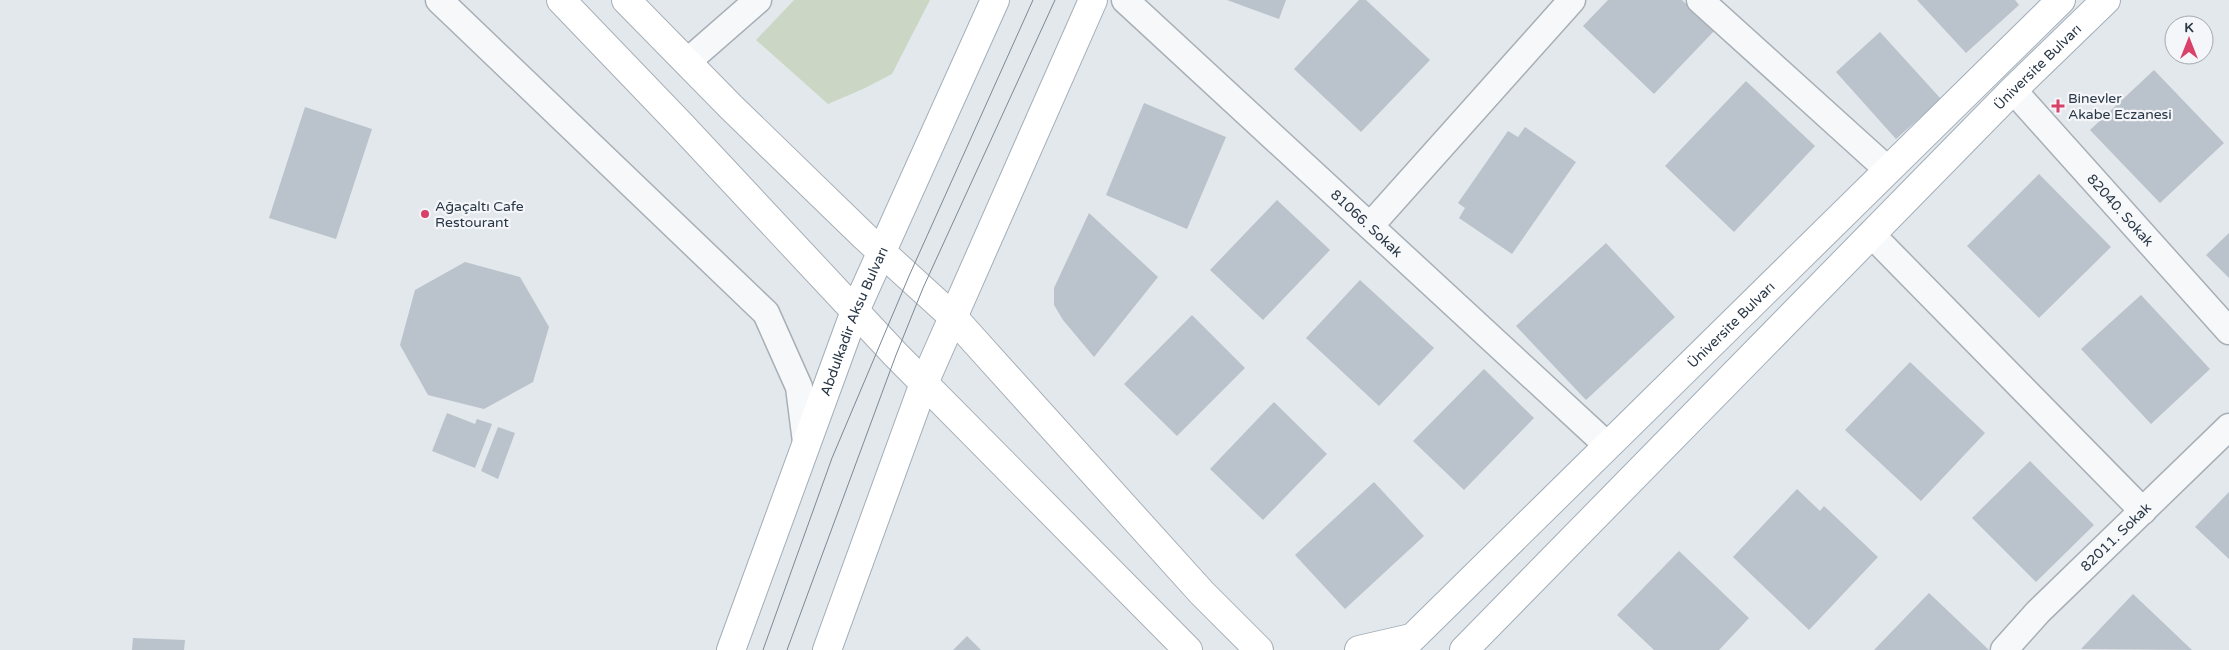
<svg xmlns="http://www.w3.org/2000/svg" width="2229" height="650" font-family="'Varela Round',sans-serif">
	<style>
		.green { fill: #cbd7c4 }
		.building { fill: #bac2cb }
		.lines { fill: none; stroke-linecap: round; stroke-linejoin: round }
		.street-casing { stroke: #a7afb7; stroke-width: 29 }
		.secondary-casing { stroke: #a7afb7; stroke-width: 30 }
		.primary-casing { stroke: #a2aeb9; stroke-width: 30 }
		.street { stroke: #f7f8fa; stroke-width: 26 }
		.secondary { stroke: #fff; stroke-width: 28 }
		.primary { stroke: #fff; stroke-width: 28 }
		.tram { stroke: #7b8997; stroke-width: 1 }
		.poi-dot { fill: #d94168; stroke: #f4f6f9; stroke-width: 2 }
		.labels { text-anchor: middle; stroke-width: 4.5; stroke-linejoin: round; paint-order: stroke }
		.street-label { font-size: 14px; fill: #293746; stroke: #f4f6f9 }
		.poi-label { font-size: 14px; fill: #293746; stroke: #f4f6f9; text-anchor: start }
	</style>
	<rect width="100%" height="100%" fill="#e3e8ec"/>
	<!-- green -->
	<path class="green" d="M794,0H930L892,74L863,89L828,104L756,40Z"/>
	<!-- building -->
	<g class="building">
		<path d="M1227,0H1286L1279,19Z"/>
		<path d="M1359,0H1366L1430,60L1361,132L1294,69Z"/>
		<path d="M1608,0H1682L1714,31L1654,94L1583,26Z"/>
		<path d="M1917,0H2015L2019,5L1966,53Z"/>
		<path d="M1880,32L1941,99L1896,139L1836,72Z"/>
		<path d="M2154,70L2224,143L2160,203L2090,130Z"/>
		<path d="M1746,81L1815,146L1734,232L1665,166Z"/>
		<path d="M1144,103L1226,137L1187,229L1106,195Z"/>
		<path d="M305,107L372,129L336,239L269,218Z"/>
		<path d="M1525,127L1576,162L1512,254L1459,218L1465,208L1458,203L1508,131L1518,137Z"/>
		<path d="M2039,174L2111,247L2039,318L1967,246Z"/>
		<path d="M1277,200L1330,250L1263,320L1210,270Z"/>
		<path d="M1089,213L1158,277L1094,357L1063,320L1054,305V288Z"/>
		<path d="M2229,233V278L2206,255Z"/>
		<path d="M1606,243L1675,317L1586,400L1516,326Z"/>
		<path d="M465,262L520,277L549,327L533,382L484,409L428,395L400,345L415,290Z"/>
		<path d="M1360,280L1434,348L1379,406L1306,338Z"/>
		<path d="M2141,295L2210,369L2151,424L2081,349Z"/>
		<path d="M1192,315L1245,368L1177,436L1124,384Z"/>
		<path d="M1910,362L1985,433L1921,501L1845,430Z"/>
		<path d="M1484,369L1534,418L1464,490L1413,441Z"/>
		<path d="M1274,402L1327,454L1263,520L1210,469Z"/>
		<path d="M447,413L475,424L477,419L492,424L475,468L432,451Z"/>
		<path d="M498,427L515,433L498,479L481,471Z"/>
		<path d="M2030,461L2094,525L2036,582L1972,518Z"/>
		<path d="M1374,482L1424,536L1345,609L1295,555Z"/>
		<path d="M1797,489L1820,511L1824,506L1878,557L1809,630L1733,557Z"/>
		<path d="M2229,492V559L2195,527Z"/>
		<path d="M1679,551L1749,618L1719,650H1654L1617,615Z"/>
		<path d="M1929,593L1989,650H1874Z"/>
		<path d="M2133,594L2192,650L2081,649Z"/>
		<path d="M967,636L981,650H953Z"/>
		<path d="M133,638L185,640L184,650H132Z"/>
	</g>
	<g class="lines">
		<defs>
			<g id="street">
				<path d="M439,0L766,313L799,387L806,442"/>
				<path id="s1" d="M1125,0L1607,445"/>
				<path d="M1700,0L1888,170"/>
				<path d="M687,62L758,0"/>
				<path id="s2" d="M2013,90L2229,331"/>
				<path d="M1370,226L1572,0"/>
				<path d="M1871,234L2143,511"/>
				<path id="s3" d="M2004,650L2038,612L2229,427"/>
			</g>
			<g id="secondary">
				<path d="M561,0L681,125L896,355L1188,650"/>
				<path d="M626,0L731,107L864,236L953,317L1202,593L1259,650"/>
			</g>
			<g id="primary">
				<path id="s4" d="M731,650L855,311L995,0"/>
				<path d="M827,650L924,383L1093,0"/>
				<path d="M1359,650L1411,638"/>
				<path id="s5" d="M1400,650L2061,0"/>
				<path id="s6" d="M1464,650L2013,90L2106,0"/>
			</g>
		</defs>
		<!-- street casing -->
		<use href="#street" class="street-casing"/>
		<!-- secondary casing -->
		<use href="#secondary" class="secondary-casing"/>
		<!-- primary casing -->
		<use href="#primary" class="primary-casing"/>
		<!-- street -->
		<use href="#street" class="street"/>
		<!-- secondary -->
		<use href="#secondary" class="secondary"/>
		<!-- primary -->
		<use href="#primary" class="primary"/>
		<!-- tram -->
		<g class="tram">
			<path d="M763,650L832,458L909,276L1033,0"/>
			<path d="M787,650L896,355L923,288L1055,0"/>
		</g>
	</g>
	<!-- markers -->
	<g class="poi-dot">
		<path d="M2055.5 98.5h5v5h5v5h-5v5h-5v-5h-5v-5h5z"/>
		<circle cx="425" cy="214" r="5"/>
	</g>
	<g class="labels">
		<!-- street labels -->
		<g class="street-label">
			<text dy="5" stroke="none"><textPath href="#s6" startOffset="818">Üniversite Bulvarı</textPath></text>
			<text dy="5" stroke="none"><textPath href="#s2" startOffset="161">82040. Sokak</textPath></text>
			<text dy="5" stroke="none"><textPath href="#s1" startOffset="329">81066. Sokak</textPath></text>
			<text dy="5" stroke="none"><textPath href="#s4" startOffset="351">Abdulkadir Aksu Bulvarı</textPath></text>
			<text dy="5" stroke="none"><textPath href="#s5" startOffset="464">Üniversite Bulvarı</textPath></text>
			<text dy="5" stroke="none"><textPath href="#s3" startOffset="159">82011. Sokak</textPath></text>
		</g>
		<!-- poi labels -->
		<g class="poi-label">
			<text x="2068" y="103">Binevler<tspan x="2068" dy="16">Akabe Eczanesi</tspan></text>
			<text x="435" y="211">Ağaçaltı Cafe<tspan x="435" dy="16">Restourant</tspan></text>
		</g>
	</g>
	<!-- north arrow -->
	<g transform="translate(2189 40)"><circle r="24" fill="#f4f6f9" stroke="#a3aab1"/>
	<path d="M0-4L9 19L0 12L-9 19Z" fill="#d94168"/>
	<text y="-8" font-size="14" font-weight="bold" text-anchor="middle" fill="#293746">K</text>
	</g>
</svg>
